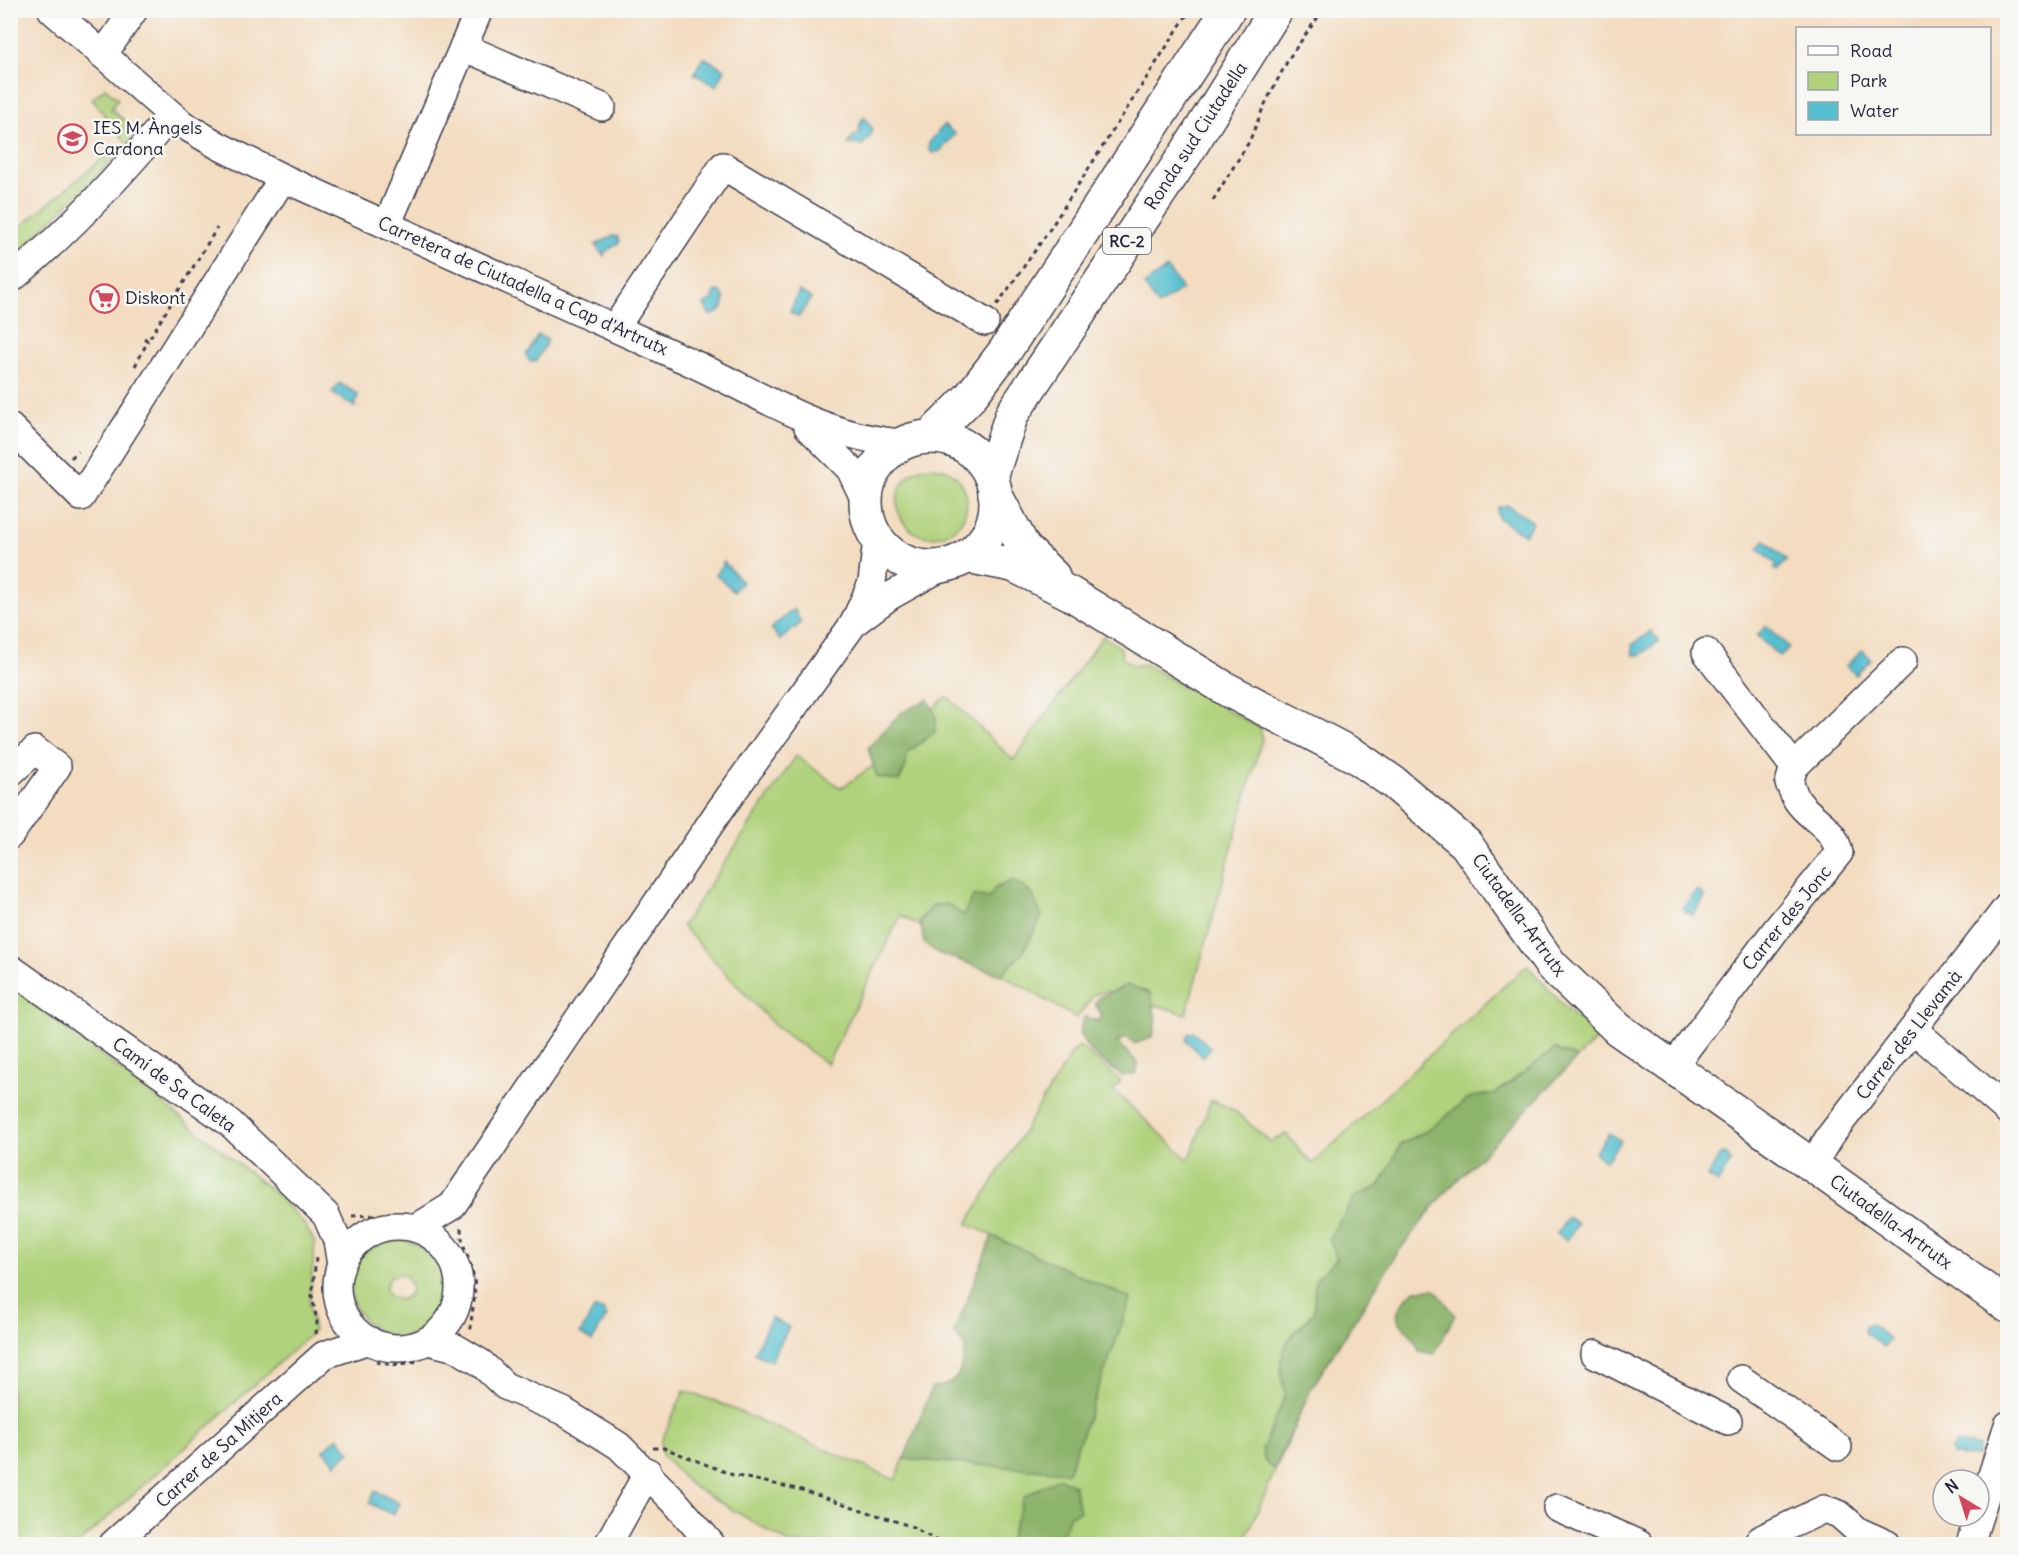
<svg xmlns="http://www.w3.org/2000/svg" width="2018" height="1555" font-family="Delius,sans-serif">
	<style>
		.green { fill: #b0d27b; stroke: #697a5b; stroke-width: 1.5; fill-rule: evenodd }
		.forest { fill: #8cb46b; stroke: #576b53; stroke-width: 1.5 }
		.water { fill: #54bfcf; stroke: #3b7085; stroke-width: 1.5 }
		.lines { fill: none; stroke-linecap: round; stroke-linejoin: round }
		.minor-casing { stroke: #413e4f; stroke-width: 30 }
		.major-casing { stroke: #413e4f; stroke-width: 36 }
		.path { stroke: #413e4f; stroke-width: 3; stroke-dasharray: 4.5 4.5; stroke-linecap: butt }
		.minor { stroke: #fff; stroke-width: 27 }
		.major { stroke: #fff; stroke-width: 33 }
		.labels { text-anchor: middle; stroke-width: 5; stroke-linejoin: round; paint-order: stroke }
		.shield { fill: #f6f6f2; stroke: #626272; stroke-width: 1.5 }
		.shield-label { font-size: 16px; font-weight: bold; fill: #22223b }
		.poi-label { font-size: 18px; fill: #22223b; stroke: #f6f6f2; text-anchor: start }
		.street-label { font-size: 18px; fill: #22223b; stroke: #f6f6f2 }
	</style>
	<rect width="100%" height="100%" fill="#f6f6f2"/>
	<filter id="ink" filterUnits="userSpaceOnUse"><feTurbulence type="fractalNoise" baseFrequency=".0167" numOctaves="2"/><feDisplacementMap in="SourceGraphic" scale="12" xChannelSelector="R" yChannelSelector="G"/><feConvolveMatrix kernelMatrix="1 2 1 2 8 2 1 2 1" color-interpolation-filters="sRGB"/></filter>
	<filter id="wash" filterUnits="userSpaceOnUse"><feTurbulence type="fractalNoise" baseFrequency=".008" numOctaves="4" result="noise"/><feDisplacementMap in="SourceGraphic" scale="24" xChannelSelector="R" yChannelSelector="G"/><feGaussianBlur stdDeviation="1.35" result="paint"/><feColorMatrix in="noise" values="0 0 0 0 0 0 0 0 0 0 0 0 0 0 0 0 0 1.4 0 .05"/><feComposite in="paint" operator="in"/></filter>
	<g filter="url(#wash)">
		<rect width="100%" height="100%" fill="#f3dcbf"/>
		<!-- green -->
		<g class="green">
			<path d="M105,88L118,99L111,109L139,133L127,144L92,99Z"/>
			<path d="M115,148L119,153L11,261V235Z"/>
			<circle cx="932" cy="502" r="35"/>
			<path d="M1103,636L1121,648L1122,658L1134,666L1144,664L1260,728L1262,739L1186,1014L1108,991L1095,994L1076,1018L901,915L827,1064L774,1025L682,926L796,756L841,788L887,756L943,699L948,697L1013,760Z"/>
			<path d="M1527,965L1568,1011L1600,1036L1577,1058L1555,1049L1496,1093L1469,1098L1430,1129L1401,1144L1380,1186L1355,1198L1337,1258L1315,1280L1314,1313L1291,1336L1311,1389L1243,1544H791L689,1484L662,1455L661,1442L684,1391L715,1401L895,1480L904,1459L1068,1471L1130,1299L967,1224L1071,1054L1079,1046L1121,1081L1113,1090L1189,1160L1211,1100L1234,1110L1270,1142L1286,1134L1312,1164Z"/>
			<path d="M11,987L134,1080L277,1195L304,1224L315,1243L309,1304L314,1331L78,1544H11Z"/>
			<path d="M395,1239C432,1243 464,1278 439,1313C383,1388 296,1262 395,1239ZM398,1274L407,1277L412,1289L407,1297L400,1300L389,1296L385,1288L390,1277Z"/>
		</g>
		<!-- forest -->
		<g class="forest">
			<path d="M928,699L936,716L935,732L907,753L906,766L899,781L877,777L868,748L901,713Z"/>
			<path d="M1013,880L1032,894L1042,917L1022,954L1001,975L938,953L924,943L920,920L933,905L947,904L963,915L974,895L989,898L995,888Z"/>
			<path d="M1128,985L1150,993L1156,1018L1153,1037L1135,1044L1127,1037L1117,1042L1138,1063L1135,1074L1122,1076C1103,1061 1070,1044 1084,1017L1099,1021L1101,1013L1095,1004L1099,997Z"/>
			<path d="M1555,1049L1577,1058L1443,1195L1398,1252L1311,1389L1274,1469L1265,1462L1262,1450L1286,1394C1272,1354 1287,1340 1314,1313L1315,1280L1337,1258L1329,1238L1355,1197L1380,1186L1401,1144L1430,1129L1469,1098L1496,1093Z"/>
			<path d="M992,1236L1131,1299L1068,1472L904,1459L932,1387C958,1387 963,1370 965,1347L954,1333Z"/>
			<path d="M1435,1289L1455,1315L1434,1354L1419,1351C1409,1318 1379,1326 1414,1290Z"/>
			<path d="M1058,1478L1074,1485L1080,1511L1070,1515L1059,1541L1054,1544H1017L1010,1538L1024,1497Z"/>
		</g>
		<!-- water -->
		<g class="water">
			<path d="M703,57L725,69L717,86L694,74Z"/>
			<path d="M864,117L872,128L870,137L862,145L848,144L854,135L860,133L859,126Z"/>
			<path d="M944,125L955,134L940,151L932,153L928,148L929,143Z"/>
			<path d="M613,236L618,237L619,243L605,252L604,256L595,245Z"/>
			<path d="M1167,268L1182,289L1158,306L1144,285Z"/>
			<path d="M719,291L724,296C725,307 721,314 710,315L704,305L713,299L714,292Z"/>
			<path d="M799,291L811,298L799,317L790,312Z"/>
			<path d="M538,335L548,340L536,361L530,362L526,355Z"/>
			<path d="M339,383L358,394L355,407L332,393Z"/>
			<path d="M1507,505L1533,522L1525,535L1498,518L1497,508Z"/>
			<path d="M1765,540L1787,560L1777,571L1774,568L1777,565L1758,548Z"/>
			<path d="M724,562L742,582L734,591L716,575Z"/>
			<path d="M794,609L801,623L780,640L771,628Z"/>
			<path d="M1766,626L1789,647L1780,657L1757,636Z"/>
			<path d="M1651,631L1659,641L1640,655H1633L1632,645Z"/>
			<path d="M1862,650L1871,659L1856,675L1846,666Z"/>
			<path d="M1697,890L1705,897L1693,915L1686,912L1683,907Z"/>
			<path d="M1194,1032L1211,1048L1203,1057L1186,1040L1188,1034Z"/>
			<path d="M1609,1133L1621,1141L1606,1161L1594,1153Z"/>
			<path d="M1726,1154L1731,1162L1718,1183L1707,1177L1720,1155Z"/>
			<path d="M1568,1217L1578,1224L1567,1240L1557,1234Z"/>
			<path d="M594,1309L603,1310L607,1316L592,1341L580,1334Z"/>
			<path d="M771,1318L789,1327L771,1361L754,1353Z"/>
			<path d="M1870,1324L1890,1339L1884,1347L1864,1332L1865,1327Z"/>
			<path d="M338,1437L350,1452L336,1464L324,1450Z"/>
			<path d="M1955,1444L1979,1446L1978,1457L1954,1456L1951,1450Z"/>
			<path d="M375,1491L399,1503L393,1515L369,1503Z"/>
		</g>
	</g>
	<g filter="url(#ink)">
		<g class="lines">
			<defs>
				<g id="minor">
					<path d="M52,10L182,124L219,146L283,178C416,238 548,298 681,358C756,391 820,438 904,443"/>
					<path d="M463,47L602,107"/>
					<path d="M103,55L134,10"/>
					<path d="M387,225L479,10"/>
					<path d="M10,280C70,231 122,174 171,115"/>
					<path d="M615,328L723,166L985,322"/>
					<path d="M10,427L81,497L283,178"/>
					<path d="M808,427L850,469L865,500"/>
					<path d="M855,622L890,596L942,567"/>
					<path d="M1706,652L1794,767"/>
					<path d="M10,773L35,750L57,767L10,835"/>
					<path d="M10,968L230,1123L326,1215L337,1240L341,1265"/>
					<path d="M1914,1030L2008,1111"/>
					<path d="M1672,1068L1775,931L1839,853C1834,825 1810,820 1797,800C1794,795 1792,788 1789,783L1794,767L1903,661"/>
					<path d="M1812,1165L1830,1136L2008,906"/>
					<circle cx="398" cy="1287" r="61"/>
					<path d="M416,1228L452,1206L717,814L854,623L872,583L877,539"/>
					<path d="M428,1341L456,1348L481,1363L505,1386L563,1411L619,1446L675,1502L711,1544"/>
					<path d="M1595,1354L1728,1421"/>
					<path d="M1741,1379L1838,1447"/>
					<path d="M1557,1508L1639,1544"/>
					<path d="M113,1544L324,1355L369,1340"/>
					<path d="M608,1544L648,1472"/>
					<path d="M1757,1544L1761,1539L1824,1509L1839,1514L1858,1531L1887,1544"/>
					<path d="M1970,1544L2008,1425"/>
				</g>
				<g id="major">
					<path d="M930,437L970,397L1005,351L1228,10"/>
					<circle cx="931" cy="502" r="65"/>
					<path d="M991,477L1012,414L1187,152L1276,10"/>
					<path d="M995,494L1024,548L1053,576"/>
					<path d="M967,556L1013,565L1071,594L1226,689L1355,756L1394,783L1466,844L1551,965L1618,1029L1812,1165L2008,1306"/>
				</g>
			</defs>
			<!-- minor casing -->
			<use href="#minor" class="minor-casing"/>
			<!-- major casing -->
			<use href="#major" class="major-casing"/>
			<!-- path -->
			<g class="path">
				<path d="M1213,200L1249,142L1264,106L1289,58L1323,10"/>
				<path d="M997,305L1048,232L1190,10"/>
				<path d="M144,338L148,341L217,228"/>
				<path d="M135,366L148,341"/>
				<path d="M71,458L78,451"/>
				<path d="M352,1216L402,1213"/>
				<path d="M461,1228C461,1247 472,1262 474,1280C477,1298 470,1314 471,1333"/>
				<path d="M316,1334L317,1321L312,1296L316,1258"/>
				<path d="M376,1362L394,1365L420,1361"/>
				<path d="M653,1448H664L733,1475L802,1490L913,1527L942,1544"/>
				<path d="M1067,1544L1071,1539"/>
			</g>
			<!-- minor -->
			<use href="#minor" class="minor"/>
			<!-- major -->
			<use href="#major" class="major"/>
		</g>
	</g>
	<!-- icons -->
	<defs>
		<symbol id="school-ring" viewBox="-11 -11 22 22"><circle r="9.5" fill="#f6f6f2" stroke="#d1495b" stroke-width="1.5"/><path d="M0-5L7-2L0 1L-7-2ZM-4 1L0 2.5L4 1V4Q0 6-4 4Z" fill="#d1495b"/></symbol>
		<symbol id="supermarket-ring" viewBox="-11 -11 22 22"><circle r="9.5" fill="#f6f6f2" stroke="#d1495b" stroke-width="1.5"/><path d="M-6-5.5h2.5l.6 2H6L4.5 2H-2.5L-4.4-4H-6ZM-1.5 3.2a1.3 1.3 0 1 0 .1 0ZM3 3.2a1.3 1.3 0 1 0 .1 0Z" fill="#d1495b"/></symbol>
	</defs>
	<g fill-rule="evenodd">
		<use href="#school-ring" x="56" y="122" width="33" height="33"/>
		<use href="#supermarket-ring" x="88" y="282" width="33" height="33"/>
	</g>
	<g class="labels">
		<!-- shield labels -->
		<rect class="shield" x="1103" y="228" width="48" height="26" rx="4.5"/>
		<g class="shield-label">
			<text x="1127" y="247">RC-2</text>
		</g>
		<!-- poi labels -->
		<g class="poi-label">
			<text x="93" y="134">IES M. Àngels<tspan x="93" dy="21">Cardona</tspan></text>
			<text x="125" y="304">Diskont</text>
		</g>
		<!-- street labels -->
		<g class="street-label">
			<text transform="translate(1196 136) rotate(-57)" y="6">Ronda sud Ciutadella</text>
			<text transform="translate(523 286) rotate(24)" y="6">Carretera de Ciutadella a Cap d'Artrutx</text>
			<text transform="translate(1519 915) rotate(54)" y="6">Ciutadella-Artrutx</text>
			<text transform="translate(1787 918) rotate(-51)" y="6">Carrer des Jonc</text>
			<text transform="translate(1909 1035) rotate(-52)" y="6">Carrer des Llevamà</text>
			<text transform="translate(174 1085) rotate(36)" y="6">Camí de Sa Caleta</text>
			<text transform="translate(1891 1222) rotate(36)" y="6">Ciutadella-Artrutx</text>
			<text transform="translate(219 1450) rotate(-42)" y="6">Carrer de Sa Mitjera</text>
		</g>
	</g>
	<!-- margin -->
	<rect width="2018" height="1555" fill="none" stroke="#f6f6f2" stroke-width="36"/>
	<!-- legend -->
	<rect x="1796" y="27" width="195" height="108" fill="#f6f6f2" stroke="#a1a1a9" stroke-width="1.5"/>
	<rect x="1808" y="46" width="30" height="9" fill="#ffffff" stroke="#a1a1a9" stroke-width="1.5"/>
	<text x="1850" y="57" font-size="18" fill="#22223b">Road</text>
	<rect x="1808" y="72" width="30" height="18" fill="#b0d27b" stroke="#a1a1a9" stroke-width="1.5"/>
	<text x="1850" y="87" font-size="18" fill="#22223b">Park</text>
	<rect x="1808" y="102" width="30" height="18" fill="#54bfcf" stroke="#a1a1a9" stroke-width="1.5"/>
	<text x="1850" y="117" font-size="18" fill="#22223b">Water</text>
	<!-- north arrow -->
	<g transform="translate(1961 1498) rotate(322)"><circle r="28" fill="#f6f6f2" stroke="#a1a1a9" stroke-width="1.5"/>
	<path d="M0-4.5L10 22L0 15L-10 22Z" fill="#d1495b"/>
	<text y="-9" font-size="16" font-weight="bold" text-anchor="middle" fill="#22223b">N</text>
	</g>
</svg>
